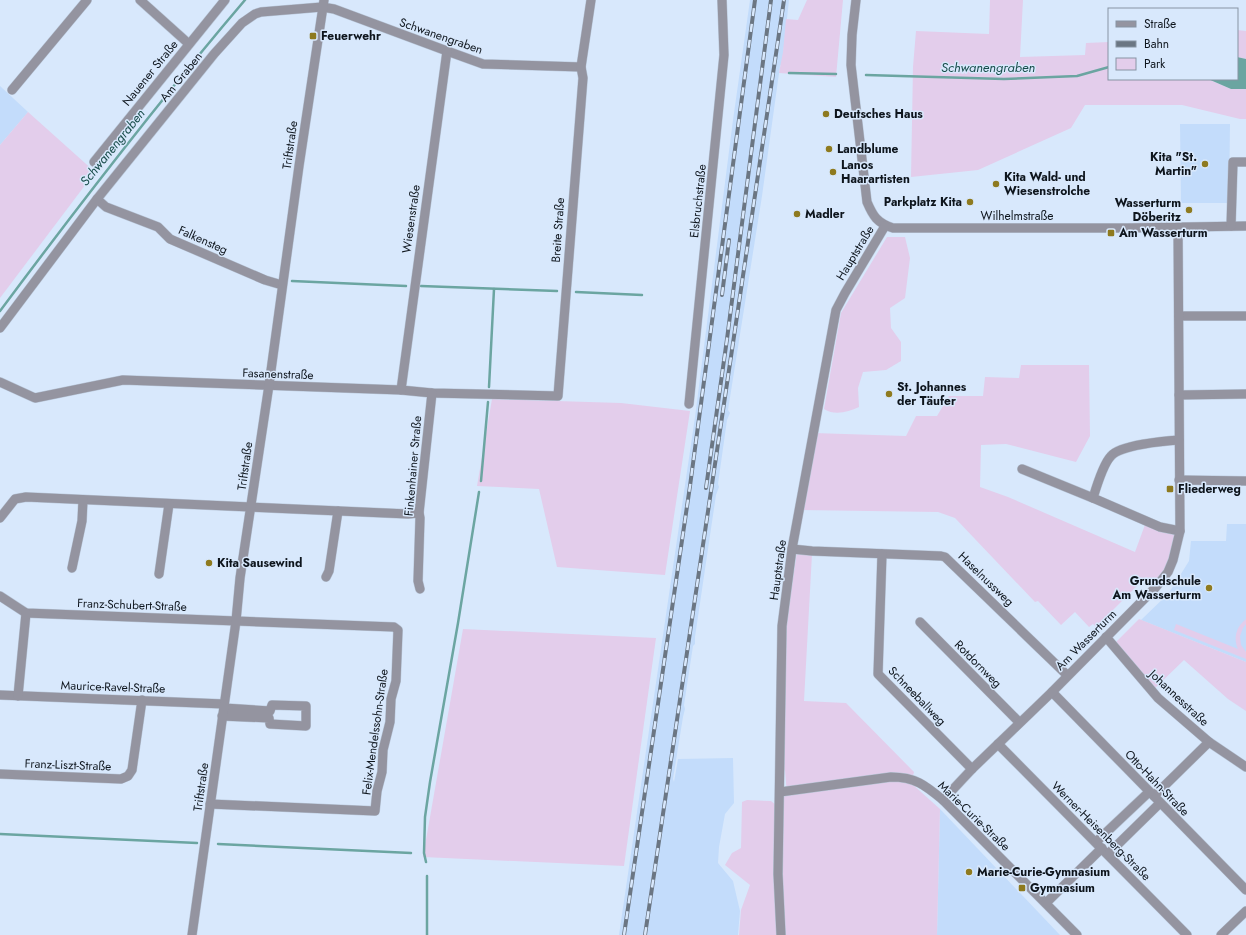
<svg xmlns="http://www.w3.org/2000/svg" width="1246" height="935" font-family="Jost,sans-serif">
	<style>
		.built { fill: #c3dcfb }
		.green { fill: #e3cdeb }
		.water { fill: #6ba5a1 }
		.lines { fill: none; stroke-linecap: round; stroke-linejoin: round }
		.stream { stroke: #6ba5a1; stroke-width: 2.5 }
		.minor-casing { stroke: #b8c6d8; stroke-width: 10 }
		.minor { stroke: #9494a0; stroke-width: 9 }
		.rail-casing { stroke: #6b7683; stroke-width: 4 }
		.rail { stroke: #d8e8fc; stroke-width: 2.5; stroke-dasharray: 8; stroke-linecap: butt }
		.poi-dot { fill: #8e7a1f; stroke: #d8e8fc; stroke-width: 1.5 }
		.labels { text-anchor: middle; stroke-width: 3; stroke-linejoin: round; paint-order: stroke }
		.poi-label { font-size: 12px; font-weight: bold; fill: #0e151d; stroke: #d8e8fc; text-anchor: start }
		.street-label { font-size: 12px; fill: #0e151d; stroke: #d8e8fc }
		.water-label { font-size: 13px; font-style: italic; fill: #194d4b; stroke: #d8e8fc }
	</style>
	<rect width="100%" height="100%" fill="#d8e8fc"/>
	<!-- built -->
	<g class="built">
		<path d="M750,0H789L782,64L780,66L762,196L728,410L730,413L727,420L718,484L719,487L716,495L695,637V644L693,646L684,705L685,709L683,717L673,779L674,782L678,759L733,758L734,803L725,814L719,847L718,863L733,881L740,911L738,935H619L695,417L733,120Z"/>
		<path d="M0,86L28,112L0,145Z"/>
		<path d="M1180,124H1230L1229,203H1181Z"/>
		<path d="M1227,524H1246V662L1141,620L1168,594L1176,582L1189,561L1191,541H1226Z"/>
		<path d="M940,809L1060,935H937Z"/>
	</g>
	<!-- green -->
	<g class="green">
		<path d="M807,0H843L836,77L779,73L783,52L786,19L798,20Z"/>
		<path d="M990,0H1023L1020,57L1085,55L1086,43L1109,42V79H1208L1231,89H1246V119H1240L1182,105H1085L1071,128L978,170L911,177L913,67L916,31L989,34Z"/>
		<path d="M1237,30L1246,31V59L1237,57Z"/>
		<path d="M28,112L95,172L0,298V145Z"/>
		<path d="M887,237H905L910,258L905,298L890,308L891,328L901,342V361L886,370L863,372L858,388L859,407C848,412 835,416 824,409L841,313Z"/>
		<path d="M1021,365H1089L1090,436L1076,462L1006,444L981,445L980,487L1008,497L1135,552L1146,522L1180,531L1173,560L1156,587L1146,577L1096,627L1093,624L1089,627L1075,612L1061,625L1038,601L1035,602L955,518L938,512L800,510L814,433L906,436L916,416H937L949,396H983L985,377L1019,378Z"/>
		<path d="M492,399L621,403L690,411L665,575L557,567L539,489L477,486Z"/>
		<path d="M797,552L812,554L804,701L846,703L914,772L911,783L940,809L937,935H739L741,910L750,885L725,865L732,853L741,848L742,802L747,800L771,801L782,810L784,797L787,795L785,770H783L786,625Z"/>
		<path d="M1139,619L1246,662V711L1228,699L1184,660L1154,689L1116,642Z"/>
		<path d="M1246,619V624L1243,628L1240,636L1241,645L1246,652V659L1174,630L1176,624L1238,649C1233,638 1236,627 1246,619Z"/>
		<path d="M463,629L656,638L624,866L423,857Z"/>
	</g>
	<!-- water -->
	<path class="water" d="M1237,57L1246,59V89H1231L1208,79H1237Z"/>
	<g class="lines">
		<!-- stream -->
		<g class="stream">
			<path d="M789,73L836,74"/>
			<path d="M866,75L1004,79L1077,76L1109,67"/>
			<path d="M292,281L406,286"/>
			<path d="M421,286L557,291"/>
			<path d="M576,292L642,295"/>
			<path d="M0,311C79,205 159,101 245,0"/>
			<path d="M489,387L494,289"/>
			<path d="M481,481L488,402"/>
			<path d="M0,834L197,843"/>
			<path d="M218,844L411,853"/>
			<path d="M426,862L424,853L425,817L430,782L458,623L479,492"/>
			<path d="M427,935V876"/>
		</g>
		<defs>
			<g id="minor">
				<path d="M140,0L189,44"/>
				<path d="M856,0L852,35L851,65L867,202C873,216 877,223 893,228H1127L1246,226"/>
				<path d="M12,90L87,0"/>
				<path d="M94,162L225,0"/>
				<path d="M97,199L106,207L158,227L170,239L265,280L282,285"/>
				<path d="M1231,226L1233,162H1246"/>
				<path d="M1179,316H1246"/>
				<path d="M0,328L97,199L214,54L242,23L255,14L261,12L322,7L334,9L447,51L483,64L581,67"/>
				<path d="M0,382L35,398L123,380L401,390L432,393L558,396L583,78L581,67L591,0"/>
				<path d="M401,390L447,51"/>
				<path d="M1179,395L1246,394"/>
				<path d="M689,404L724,55L722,0"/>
				<path d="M1179,440C1164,441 1120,445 1111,456C1104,463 1096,488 1093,498L1160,527L1180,531"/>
				<path d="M1022,469L1093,498"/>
				<path d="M1179,480L1246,481"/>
				<path d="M0,518L15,499L26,497L408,514L419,513"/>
				<path d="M792,549L812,551L941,556L945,557L1067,675"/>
				<path d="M882,554L878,674L972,769"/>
				<path d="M72,568L82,521L83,500"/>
				<path d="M159,574L169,504"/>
				<path d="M326,577L329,571L338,511"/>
				<path d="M420,589L418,581L420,518L419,513L432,393"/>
				<path d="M0,596L26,613L394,627L398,630L396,681L391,699L390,722L383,750L382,772L377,791L375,811L210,804"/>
				<path d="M920,622L1019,722"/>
				<path d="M1106,637L1158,698L1209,742L1246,767"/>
				<path d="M1052,692L1246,890"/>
				<path d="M0,695L224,704"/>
				<path d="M18,696L26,613"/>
				<path d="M222,716L269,718L270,724L306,726V706L272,705L270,711L224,708"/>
				<path d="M998,744L1187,935"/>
				<path d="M0,774L121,779L128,776L132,770L142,700"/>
				<path d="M780,792L891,777C915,777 925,785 943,800L1077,935"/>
				<path d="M1154,796L1209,742"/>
				<path d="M943,800L972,769L1052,692L1156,587L1168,572L1173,560L1180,531L1178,227"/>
				<path d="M1096,842L1149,792"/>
				<path d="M1108,854L1160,803"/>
				<path d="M1046,903L1102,848"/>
				<path d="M192,935L236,621L240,578L269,385L299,166L324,0"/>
				<path d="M781,935L778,874L782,626L792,549L836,310L845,293L885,226"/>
				<path d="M1221,935L1246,911"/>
			</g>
		</defs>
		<!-- minor casing -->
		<use href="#minor" class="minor-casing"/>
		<!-- minor -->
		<use href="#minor" class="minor"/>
		<defs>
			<g id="rail">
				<path d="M722,295L729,240"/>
				<path d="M706,488L727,339L771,0"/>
				<path d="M624,935L690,486L755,0"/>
				<path d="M645,935L784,0"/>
			</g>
		</defs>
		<!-- rail casing -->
		<use href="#rail" class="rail-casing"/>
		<!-- rail -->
		<use href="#rail" class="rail"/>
	</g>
	<!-- markers -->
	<g class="poi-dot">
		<rect x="309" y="32" width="8" height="8" rx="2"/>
		<circle cx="826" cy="114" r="4"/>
		<circle cx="829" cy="149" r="4"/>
		<circle cx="1205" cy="164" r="4"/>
		<circle cx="833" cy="172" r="4"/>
		<circle cx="996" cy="184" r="4"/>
		<circle cx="970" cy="202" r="4"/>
		<circle cx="1189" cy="210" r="4"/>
		<circle cx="797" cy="214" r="4"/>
		<rect x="1107" y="229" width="8" height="8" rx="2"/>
		<circle cx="889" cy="394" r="4"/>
		<rect x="1166" y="485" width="8" height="8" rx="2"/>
		<circle cx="209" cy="563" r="4"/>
		<circle cx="1209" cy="588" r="4"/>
		<circle cx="969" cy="872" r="4"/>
		<rect x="1018" y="884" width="8" height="8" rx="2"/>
	</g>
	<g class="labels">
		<!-- poi labels -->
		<g class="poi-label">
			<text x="321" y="40">Feuerwehr</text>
			<text x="834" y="118">Deutsches Haus</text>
			<text x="837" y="153">Landblume</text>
			<text x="1197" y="161" text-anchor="end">Kita "St.<tspan x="1197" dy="14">Martin"</tspan></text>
			<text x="841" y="169">Lanos<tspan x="841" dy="14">Haarartisten</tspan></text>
			<text x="1004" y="181">Kita Wald- und<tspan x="1004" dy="14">Wiesenstrolche</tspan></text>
			<text x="962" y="206" text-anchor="end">Parkplatz Kita</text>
			<text x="1181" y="207" text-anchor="end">Wasserturm<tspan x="1181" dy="14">Döberitz</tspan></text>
			<text x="805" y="218">Madler</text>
			<text x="1119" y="237">Am Wasserturm</text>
			<text x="897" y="391">St. Johannes<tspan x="897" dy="14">der Täufer</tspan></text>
			<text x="1178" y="493">Fliederweg</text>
			<text x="217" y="567">Kita Sausewind</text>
			<text x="1201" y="585" text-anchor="end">Grundschule<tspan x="1201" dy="14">Am Wasserturm</tspan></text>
			<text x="977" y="876">Marie-Curie-Gymnasium</text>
			<text x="1030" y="892">Gymnasium</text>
		</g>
		<!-- street labels -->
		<g class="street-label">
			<text transform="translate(441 36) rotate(19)" y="4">Schwanengraben</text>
			<text transform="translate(150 73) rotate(-51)" y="4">Nauener Straße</text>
			<text transform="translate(181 77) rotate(-51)" y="4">Am Graben</text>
			<text transform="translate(290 145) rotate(-82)" y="4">Triftstraße</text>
			<text transform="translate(698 201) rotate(-84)" y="4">Elsbruchstraße</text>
			<text x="1017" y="220">Wilhelmstraße</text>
			<text transform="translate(411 219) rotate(-82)" y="4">Wiesenstraße</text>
			<text transform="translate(558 230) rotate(-86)" y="4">Breite Straße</text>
			<text transform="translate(203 240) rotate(24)" y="4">Falkensteg</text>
			<text transform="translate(855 253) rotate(-59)" y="4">Hauptstraße</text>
			<text transform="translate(278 374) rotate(2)" y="4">Fasanenstraße</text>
			<text transform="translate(245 466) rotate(-82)" y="4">Triftstraße</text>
			<text transform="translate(413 466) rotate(-85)" y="4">Finkenhainer Straße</text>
			<text transform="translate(778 570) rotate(-82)" y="4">Hauptstraße</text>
			<text transform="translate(986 579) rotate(44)" y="4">Haselnussweg</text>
			<text transform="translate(132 605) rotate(2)" y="4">Franz-Schubert-Straße</text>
			<text transform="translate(1086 640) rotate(-45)" y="4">Am Wasserturm</text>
			<text transform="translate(978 664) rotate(45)" y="4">Rotdornweg</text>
			<text transform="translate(113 687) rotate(2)" y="4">Maurice-Ravel-Straße</text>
			<text transform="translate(917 696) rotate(46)" y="4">Schneeballweg</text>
			<text transform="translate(1179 698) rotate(43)" y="4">Johannesstraße</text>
			<text transform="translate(375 732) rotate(-82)" y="4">Felix-Mendelssohn-Straße</text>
			<text transform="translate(68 765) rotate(2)" y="4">Franz-Liszt-Straße</text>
			<text transform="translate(1157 783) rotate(46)" y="4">Otto-Hahn-Straße</text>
			<text transform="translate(201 787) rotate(-82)" y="4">Triftstraße</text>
			<text transform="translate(974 816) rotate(44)" y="4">Marie-Curie-Straße</text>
			<text transform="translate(1101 831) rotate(45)" y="4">Werner-Heisenberg-Straße</text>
		</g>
		<!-- water labels -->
		<g class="water-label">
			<text x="988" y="72">Schwanengraben</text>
			<text transform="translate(112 147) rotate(-51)" y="5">Schwanengraben</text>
		</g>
	</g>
	<!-- legend -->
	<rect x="1108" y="8" width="130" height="72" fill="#d8e8fc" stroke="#8794a3"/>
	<rect x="1116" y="21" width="20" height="6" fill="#9494a0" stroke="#8794a3"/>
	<text x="1144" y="28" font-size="12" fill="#0e151d">Straße</text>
	<rect x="1116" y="41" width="20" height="6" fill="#6b7683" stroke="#8794a3"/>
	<text x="1144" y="48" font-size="12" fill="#0e151d">Bahn</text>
	<rect x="1116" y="58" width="20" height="12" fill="#e3cdeb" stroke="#8794a3"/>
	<text x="1144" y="68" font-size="12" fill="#0e151d">Park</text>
</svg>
